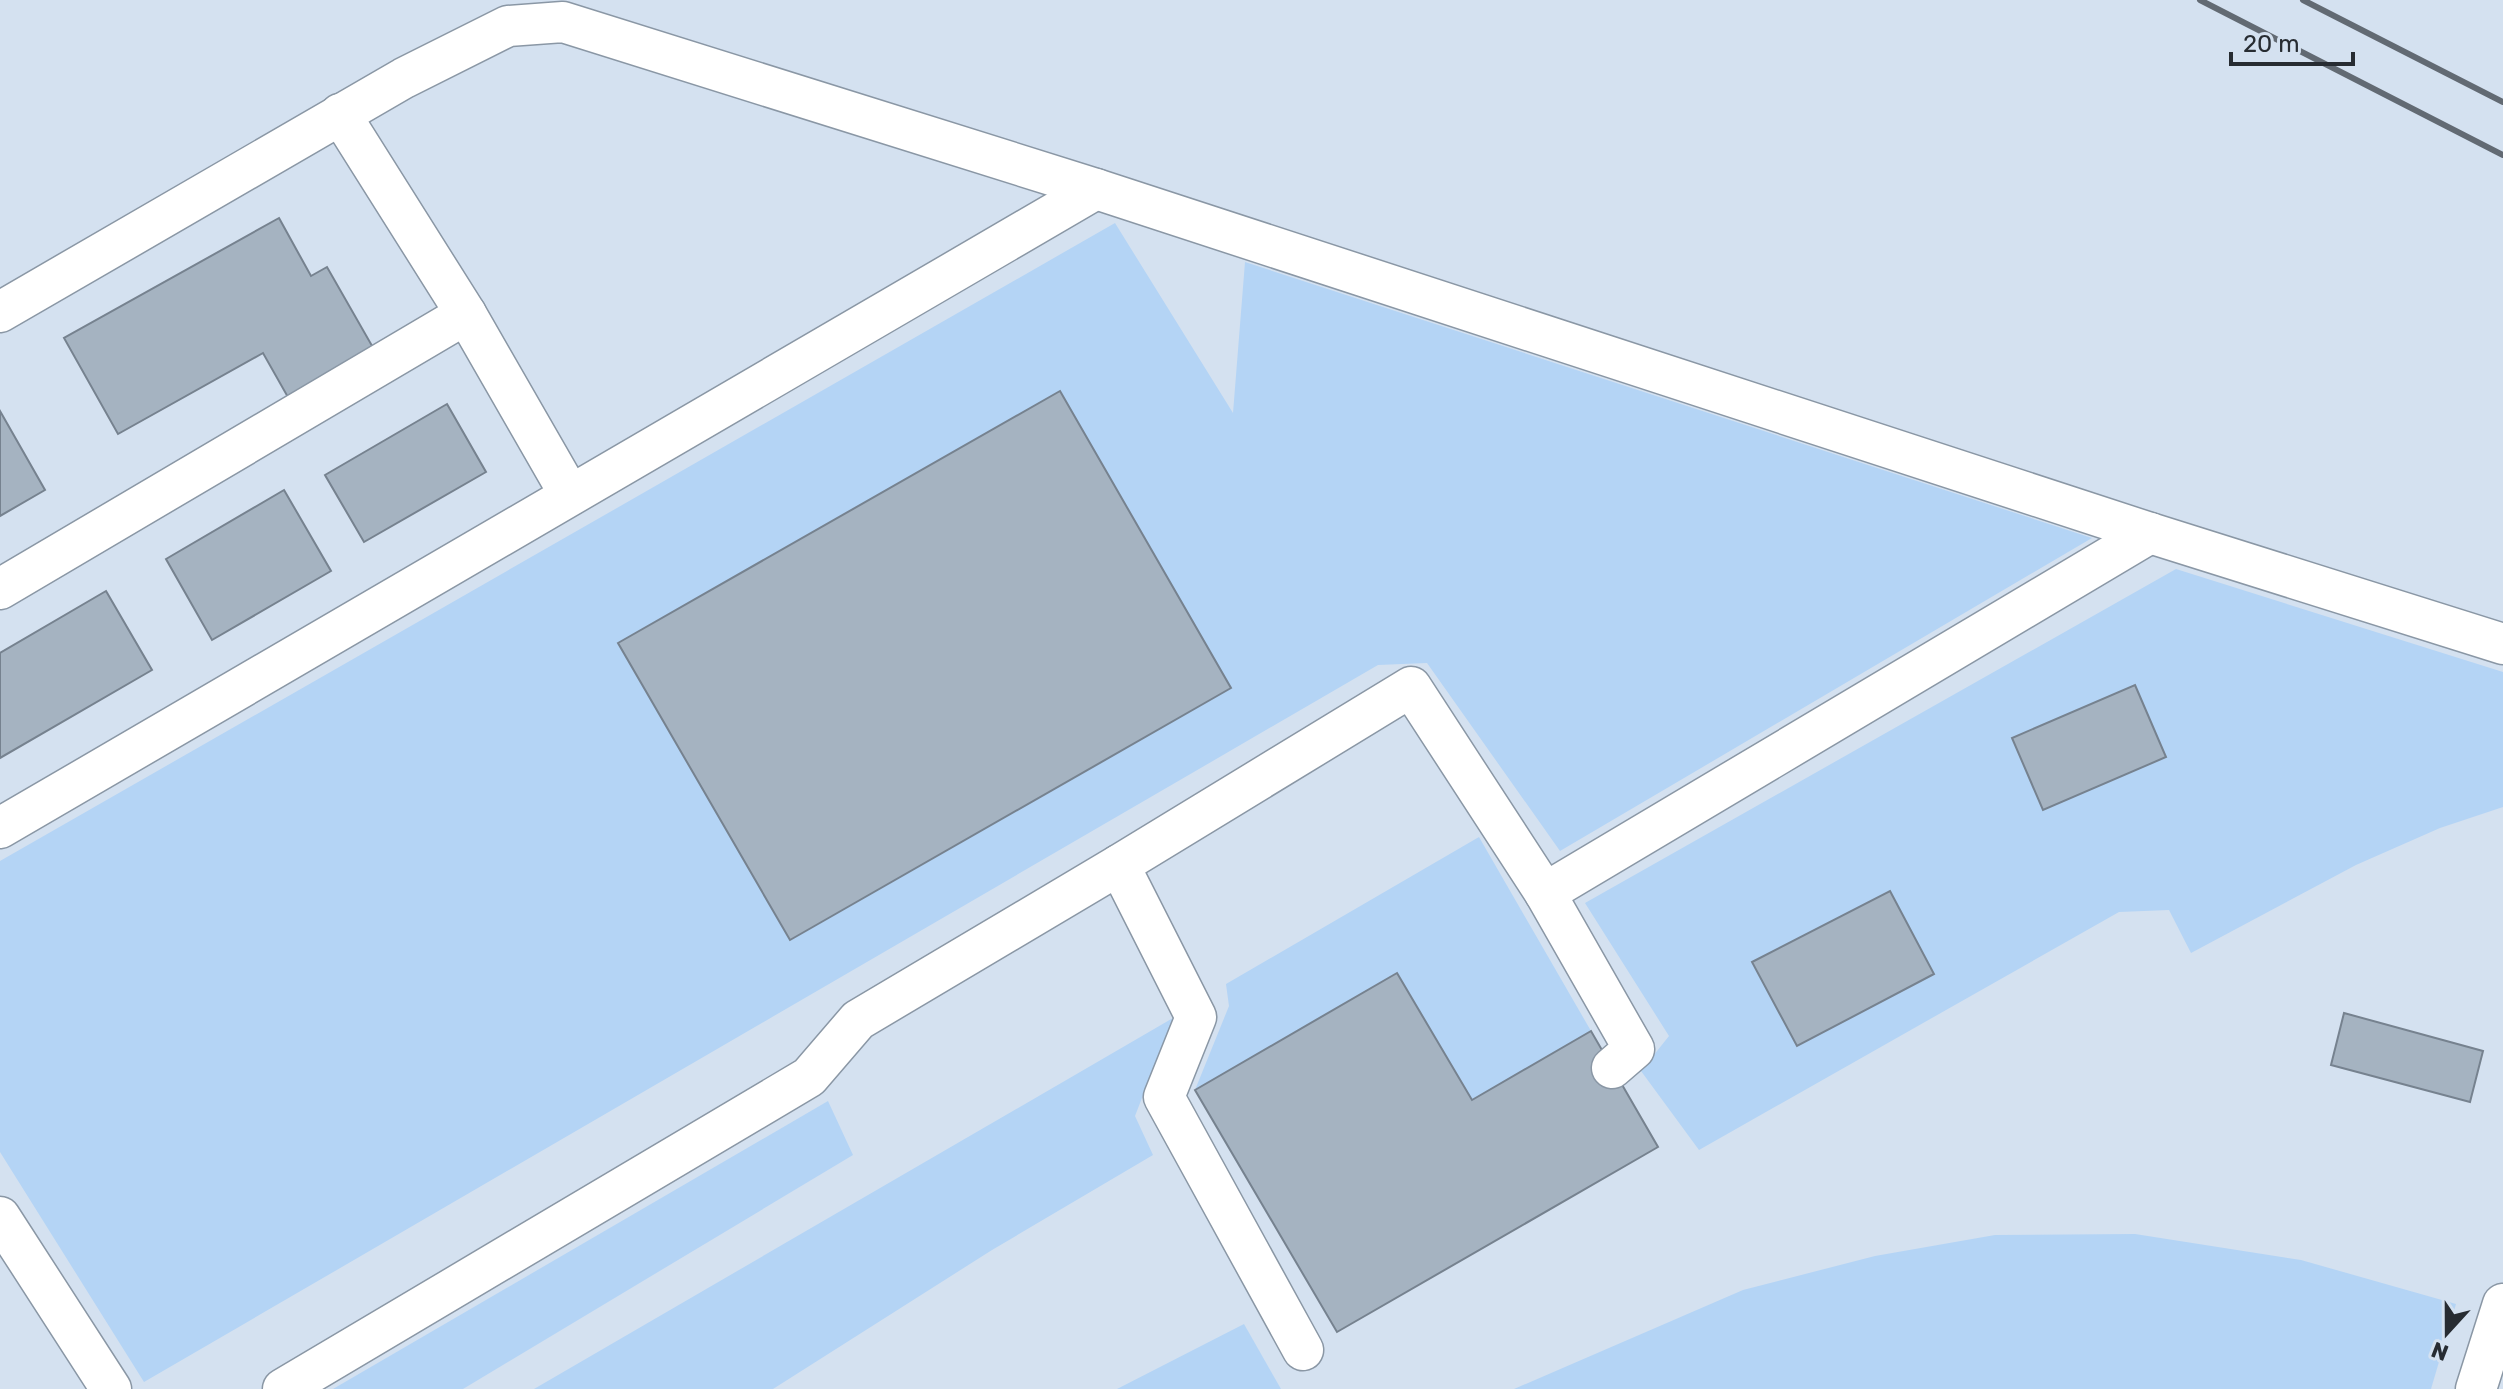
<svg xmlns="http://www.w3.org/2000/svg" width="2503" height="1389" font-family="Rubik,sans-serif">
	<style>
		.green { fill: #b4d4f5 }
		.building { fill: #a5b3c1; stroke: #76828f; stroke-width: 2 }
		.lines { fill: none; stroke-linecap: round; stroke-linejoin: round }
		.minor-casing { stroke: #8a97a5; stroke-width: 43 }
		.minor { stroke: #fff; stroke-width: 40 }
		.rail { stroke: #626a73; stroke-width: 6 }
	</style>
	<rect width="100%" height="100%" fill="#d4e1f0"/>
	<!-- green -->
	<g class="green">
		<path d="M1115,223L1233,413L1245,262L2092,538L1560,851L1427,663L1378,665L144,1382L0,1152V861Z"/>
		<path d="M2176,569L2503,672V807L2440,828L2356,865L2191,953L2169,910L2119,912L1699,1150L1641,1071L1669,1036L1585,903Z"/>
		<path d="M1479,837L1591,1031L1472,1100L1195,1090L1229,1006L1226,984Z"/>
		<path d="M1173,1018L1135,1116L1153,1155L992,1250L773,1389H534Z"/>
		<path d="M828,1101L853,1155L463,1389H333Z"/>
		<path d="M2135,1234L2301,1260L2456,1304L2431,1389H1514L1743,1290L1875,1256L1995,1235Z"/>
		<path d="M1244,1324L1281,1389H1117Z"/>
	</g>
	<!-- building -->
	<g class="building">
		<path d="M279,218L311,276L327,267L375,351L289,399L263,353L118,434L64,338Z"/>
		<path d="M1060,391L1231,688L790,940L618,643Z"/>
		<path d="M447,404L486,472L364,542L325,475Z"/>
		<path d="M0,411L45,490L0,516Z"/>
		<path d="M284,490L331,571L212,640L166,559Z"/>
		<path d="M106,591L152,670L0,758V653Z"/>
		<path d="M2135,685L2166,757L2043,810L2012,738Z"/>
		<path d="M1890,891L1934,974L1797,1046L1752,962Z"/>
		<path d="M1397,973L1472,1100L1591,1031L1658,1147L1337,1332L1195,1090Z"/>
		<path d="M2344,1013L2483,1051L2470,1102L2331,1065Z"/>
	</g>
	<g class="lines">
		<defs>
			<g id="minor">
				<path d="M340,114L466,314L570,495"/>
				<path d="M0,312L404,78L508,26L563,22L1096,189L2150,533L2503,644"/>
				<path d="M0,589L466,314"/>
				<path d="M0,828L1096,189"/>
				<path d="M1119,865L1196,1017L1164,1097L1303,1350"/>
				<path d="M1545,893L1634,1049L1612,1068"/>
				<path d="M0,1217L111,1389"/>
				<path d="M283,1389L809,1077L858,1020L1119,865L1411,687L1545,893L2150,533"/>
				<path d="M2476,1389L2503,1304"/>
			</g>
		</defs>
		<!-- minor casing -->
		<use href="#minor" class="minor-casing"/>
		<!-- minor -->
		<use href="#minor" class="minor"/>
		<!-- rail -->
		<g class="rail">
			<path d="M2200,0L2503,155"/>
			<path d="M2303,0L2503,102"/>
		</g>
	</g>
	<!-- north arrow -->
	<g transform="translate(2447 1333) rotate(201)" stroke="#d4e1f0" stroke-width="6" paint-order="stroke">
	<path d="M0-6L14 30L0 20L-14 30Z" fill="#272c32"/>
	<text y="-12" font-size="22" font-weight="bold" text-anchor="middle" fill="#272c32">N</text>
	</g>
	<!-- scale -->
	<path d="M2231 52v12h122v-12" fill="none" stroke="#272c32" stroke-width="4"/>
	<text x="2243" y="52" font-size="24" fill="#272c32" stroke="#d4e1f0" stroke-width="6" paint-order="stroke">20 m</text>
</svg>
